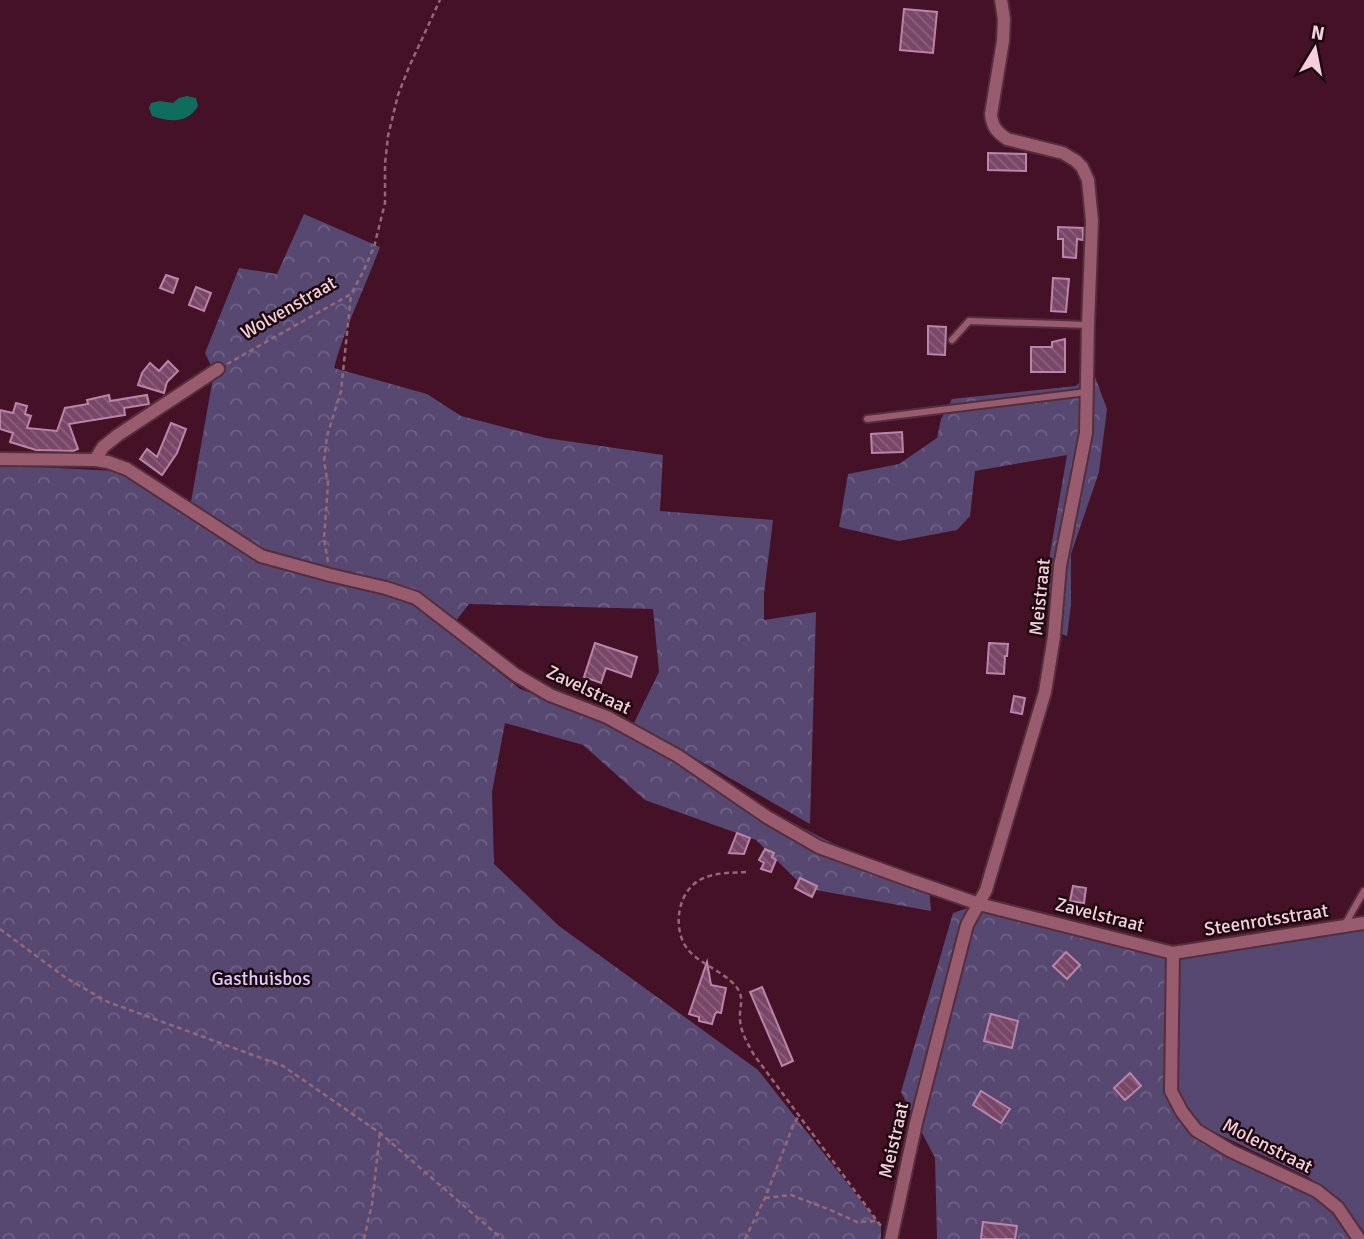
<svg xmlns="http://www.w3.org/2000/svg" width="1364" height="1239" font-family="Signika,sans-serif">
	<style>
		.green { fill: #574872 }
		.forest { fill: url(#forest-crowns) }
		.water { fill: #0f6d60 }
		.building { fill: url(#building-back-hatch); stroke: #bb85a9; stroke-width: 2 }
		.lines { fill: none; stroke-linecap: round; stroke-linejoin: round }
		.lane-casing { stroke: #552e3c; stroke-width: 10 }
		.street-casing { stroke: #552e3c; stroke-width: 16 }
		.path { stroke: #946878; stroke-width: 2.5; stroke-dasharray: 5 3.5; stroke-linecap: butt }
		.lane { stroke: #985c6e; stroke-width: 6 }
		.street { stroke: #985c6e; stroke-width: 12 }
		.labels { text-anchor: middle; stroke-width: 5; stroke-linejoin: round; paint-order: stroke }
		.street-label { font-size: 19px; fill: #f3d0da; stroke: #1e0810 }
		.park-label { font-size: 19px; fill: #ddcdfe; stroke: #1e0810 }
	</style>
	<defs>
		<pattern id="forest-crowns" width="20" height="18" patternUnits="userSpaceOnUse" patternTransform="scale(1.75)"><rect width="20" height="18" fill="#574872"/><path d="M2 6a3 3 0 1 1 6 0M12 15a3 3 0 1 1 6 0" fill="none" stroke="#706186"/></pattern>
		<pattern id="building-back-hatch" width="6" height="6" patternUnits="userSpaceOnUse" patternTransform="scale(1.75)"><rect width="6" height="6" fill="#784768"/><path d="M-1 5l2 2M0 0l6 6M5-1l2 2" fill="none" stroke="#8c607d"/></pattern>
	</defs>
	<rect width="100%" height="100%" fill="#451126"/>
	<!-- green -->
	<path class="green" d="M1364,928V1233L1340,1199L1308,1177L1197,1124L1177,1092L1179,957L1299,940Z"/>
	<!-- forest -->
	<g class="forest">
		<path d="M304,214L380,247C365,288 345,326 334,368L427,394L461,416L546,438L663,455L660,511L773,520L764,594V620L816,612L810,824L634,723L659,672L653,609L469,604L448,631L520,689L600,717L675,755L793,823L902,879L929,884L931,911L805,888L756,840L645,800L583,745L505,723L492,792L494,864L559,926L758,1070L881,1226V1239H0V465L116,471L189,513L214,372L205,353L239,268L277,274Z"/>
		<path d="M1092,369L1107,409L1099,472L1071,554V605L1067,636L1056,632L1061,594L1049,593L1050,554L1067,455L975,471L970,516L957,530L899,541L839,527L848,474L899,464L937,438L941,419L952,399L1076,386Z"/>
		<path d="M971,907L1169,957L1167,1097L1182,1121L1262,1169L1327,1205L1352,1233L1355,1239H937L935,1158L901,1092L953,913Z"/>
	</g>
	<!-- water -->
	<path class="water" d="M187,96L196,98L198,106C187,124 170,122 152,116L149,108L151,103L160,101L173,103L179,98Z"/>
	<!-- building -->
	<g class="building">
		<path d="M904,9L937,12L933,53L900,50Z"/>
		<path d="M988,153L1026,154V171L988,170Z"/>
		<path d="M1058,227L1083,228V240L1077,239L1076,258L1063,257V239H1058Z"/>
		<path d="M166,275L178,279L173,293L160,288Z"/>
		<path d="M1053,278L1069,279L1066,312L1051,311Z"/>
		<path d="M196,287L211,293L204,311L189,305Z"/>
		<path d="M928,326L946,327L945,355L928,354Z"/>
		<path d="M1065,339V372H1031V347H1052V342Z"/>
		<path d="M168,361L178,371L167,382L164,393L138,385L142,373L150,363L159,371Z"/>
		<path d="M109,395L110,401L147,395L149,404L124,408L125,415L69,424L78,449L73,451L36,450L10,442L13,433L0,429V410L13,413L16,403L27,406L25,414L31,416L27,428L57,431L65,408L88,404L87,400Z"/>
		<path d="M171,423L186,429L177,453L162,475L140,459L147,449L157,457Z"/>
		<path d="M902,432L903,452L872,453L871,434Z"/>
		<path d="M595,643L637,657L631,677L606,668L601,683L584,677Z"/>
		<path d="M989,643L1008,644L1007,656H1005L1004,674L987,673Z"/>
		<path d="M1014,696L1025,698L1022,714L1011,712Z"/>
		<path d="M737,833L750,838L744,854L729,853Z"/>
		<path d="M765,849L774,853L772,857L776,860L771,872L761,869L764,863L759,860Z"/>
		<path d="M800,878L817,886L812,897L795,888Z"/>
		<path d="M1073,886L1086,888L1084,903L1070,901Z"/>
		<path d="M1066,952L1080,965L1067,979L1053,966Z"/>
		<path d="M707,962L711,985L726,988L721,1013L717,1012L715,1014L712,1024L699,1021V1017L689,1014Z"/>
		<path d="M762,987L793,1061L782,1066L750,992Z"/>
		<path d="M991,1014L1018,1021L1012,1048L984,1041Z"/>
		<path d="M1130,1073L1141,1086L1125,1100L1114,1088Z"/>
		<path d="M981,1091L1010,1109L1001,1123L973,1105Z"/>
		<path d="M983,1222L1017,1226L1015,1239H981Z"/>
	</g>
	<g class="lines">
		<defs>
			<g id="lane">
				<path d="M952,340L969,321L1088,325"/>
				<path d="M867,419L1087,392"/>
				<path d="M1344,926L1364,891"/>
			</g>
			<g id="street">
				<path d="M0,459L95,460L108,462L127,469L261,556L330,575L386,588L416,598L516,675L550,695L607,717L678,756L767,817L819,847L910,880L979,904L1173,953L1364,923"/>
				<path d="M95,460L103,447L118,435L218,369"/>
				<path d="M1173,953L1171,1091L1182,1112L1196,1130L1231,1151L1317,1191L1338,1208L1359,1239"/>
				<path d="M891,1239L916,1123L967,925L986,890L1045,692L1054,636L1060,566L1086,433L1088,325L1092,221L1088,180L1082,167L1076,161L1063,153L1007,139C997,132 992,127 991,114L1003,41L1004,19L1001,0"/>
			</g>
		</defs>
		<!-- lane casing -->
		<use href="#lane" class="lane-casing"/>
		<!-- street casing -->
		<use href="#street" class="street-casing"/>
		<!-- path -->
		<g class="path">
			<path d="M227,364L351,294L363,272L374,247L385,203V164L388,136L398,95L409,67L440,0"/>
			<path d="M328,562L324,539L328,484L324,461L327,436L341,391L351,295"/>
			<path d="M746,872C731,873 712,872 698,881C676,895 672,933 690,952C703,966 732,975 740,993C743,1001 739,1012 740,1020C741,1033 748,1044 754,1055L881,1226"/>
			<path d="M0,929L66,978L108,1002L283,1066L380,1133L502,1239"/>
			<path d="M765,1198L791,1195L828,1209L857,1222L875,1221"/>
			<path d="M364,1239L372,1204L380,1133"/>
			<path d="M745,1239L765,1198L793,1126L799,1115"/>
		</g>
		<!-- lane -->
		<use href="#lane" class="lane"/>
		<!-- street -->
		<use href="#street" class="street"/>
	</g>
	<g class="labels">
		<!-- street labels -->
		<g class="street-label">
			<text transform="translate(288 307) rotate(-30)" y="7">Wolvenstraat</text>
			<text transform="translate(1039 597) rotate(-84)" y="7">Meistraat</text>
			<text transform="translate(589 689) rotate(25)" y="7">Zavelstraat</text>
			<text transform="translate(1100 914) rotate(14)" y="7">Zavelstraat</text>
			<text transform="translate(1266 919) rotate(-9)" y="7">Steenrotsstraat</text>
			<text transform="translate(893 1140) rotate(-77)" y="7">Meistraat</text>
			<text transform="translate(1268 1145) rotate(27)" y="7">Molenstraat</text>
		</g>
		<!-- park labels -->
		<g class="park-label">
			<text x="261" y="985">Gasthuisbos</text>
		</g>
	</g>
	<!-- north arrow -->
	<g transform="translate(1315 49) rotate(10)" stroke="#1e0810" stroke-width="5" paint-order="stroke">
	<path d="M0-5L12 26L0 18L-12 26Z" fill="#f3d0da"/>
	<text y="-10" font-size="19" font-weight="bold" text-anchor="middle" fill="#f3d0da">N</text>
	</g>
</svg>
